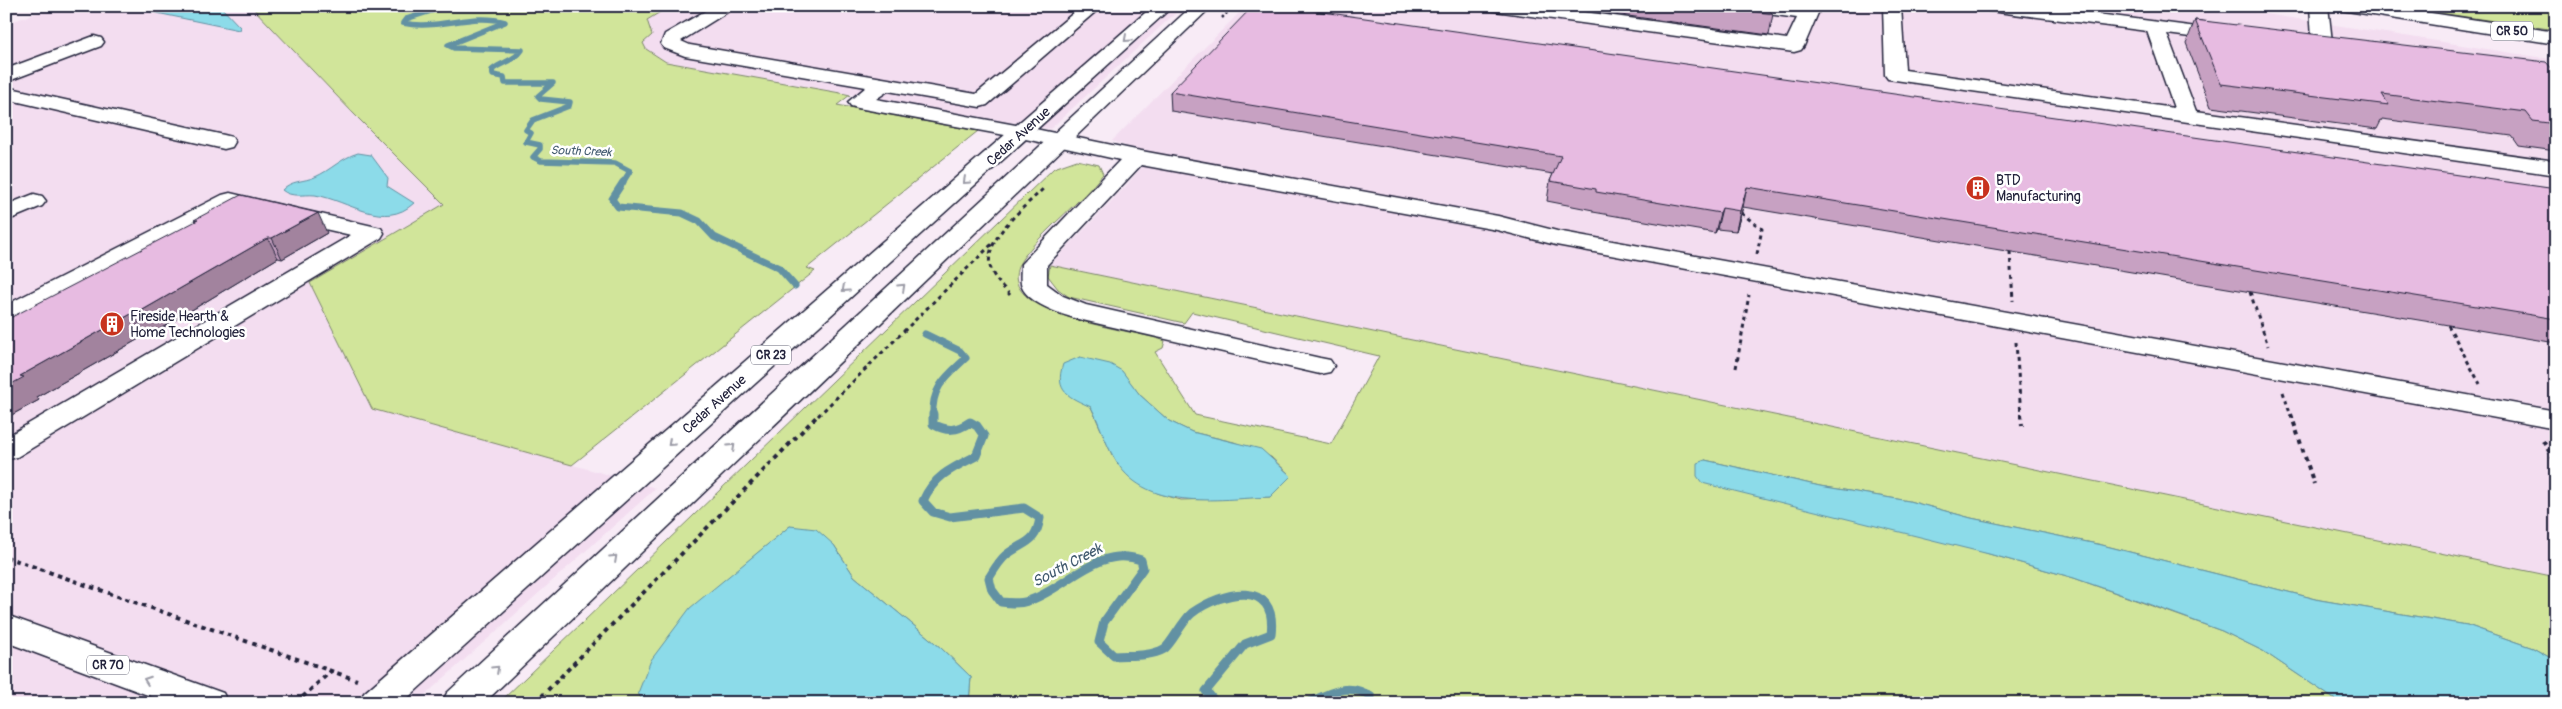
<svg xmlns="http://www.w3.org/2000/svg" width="2562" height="709" font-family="Pangolin,sans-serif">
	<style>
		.built { fill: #f3ddf0 }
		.green { fill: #d1e59a; stroke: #7a846a; fill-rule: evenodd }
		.water { fill: #8cdbe9; stroke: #6291a3 }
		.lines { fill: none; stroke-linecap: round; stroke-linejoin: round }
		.stream-far2 { stroke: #6291a3; stroke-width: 5.5 }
		.stream-far1 { stroke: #6291a3; stroke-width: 7 }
		.stream { stroke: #6291a3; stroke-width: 9 }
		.minor-casing { stroke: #22223b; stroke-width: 3 }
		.major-casing { stroke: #22223b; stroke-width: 3 }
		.path-far2 { stroke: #22223b; stroke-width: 2.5; stroke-dasharray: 2.5 2.5; stroke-linecap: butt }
		.path-far1 { stroke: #22223b; stroke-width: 3; stroke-dasharray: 4 4; stroke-linecap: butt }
		.path { stroke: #22223b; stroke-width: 4; stroke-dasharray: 4.5 4.5; stroke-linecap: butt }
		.minor { fill: #fff; fill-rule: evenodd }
		.major { fill: #fff; fill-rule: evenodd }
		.wall { fill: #c7a1c2; stroke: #22223b }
		.shaded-wall { fill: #a2839e; stroke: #22223b }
		.building { fill: #e7bbe1; stroke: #22223b }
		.oneway { stroke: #9c9ca7 }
		.labels { text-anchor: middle; stroke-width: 5; stroke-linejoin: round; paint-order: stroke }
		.shield { fill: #fff; stroke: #646476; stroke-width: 1 }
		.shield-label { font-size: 12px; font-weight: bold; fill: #22223b }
		.far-water-label { font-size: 12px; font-style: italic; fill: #425a6f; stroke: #fff }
		.street-label { font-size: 14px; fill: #22223b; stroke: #fff }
		.poi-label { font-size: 14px; fill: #22223b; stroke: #fff; text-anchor: start }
		.water-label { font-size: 15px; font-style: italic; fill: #425a6f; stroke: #fff }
	</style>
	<rect width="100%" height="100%" fill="#f8ebf6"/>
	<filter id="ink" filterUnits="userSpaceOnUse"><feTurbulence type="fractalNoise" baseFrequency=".02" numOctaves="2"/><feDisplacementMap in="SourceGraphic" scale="10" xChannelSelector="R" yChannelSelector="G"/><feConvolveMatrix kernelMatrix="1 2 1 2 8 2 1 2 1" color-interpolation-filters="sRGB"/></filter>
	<g filter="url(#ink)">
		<!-- built -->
		<g class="built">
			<path d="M55,6H251L354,114L444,204L310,283L372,409L656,488L416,703H6V24Z"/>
			<path d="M582,6H1183L1050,129L666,62Z"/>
			<path d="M1246,6L1272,9L1276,6H2215L2556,60V577L1050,265L1125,187L1145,163L1135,149L1112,141Z"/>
		</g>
		<!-- green -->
		<g class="green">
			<path d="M251,6H684L662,11L647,20L652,35L643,43L646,49L666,62L846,94L850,95L837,105L978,131L807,268L815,271L572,465L372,409L310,283L444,204L354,114Z"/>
			<path d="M2391,6H2556V30Z"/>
			<path d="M1077,160L1099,165L1103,174C1080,203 1049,225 1026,254C975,316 1137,329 1165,341L1163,348L1155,352L1195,415L1331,444L1379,356L1192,312L1184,323L1069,297L1058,289L1048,276L1050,265L2556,577V661L2533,648L2467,625L2320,600L2102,545L1971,518L1909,501L1820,486L1705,460L1989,554L2074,578L2222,631L2263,651L2340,703H969L971,677L941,648L854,576L834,545L790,526L742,566L638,693L644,703H499L1054,168ZM1080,357L1122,372L1140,395L1169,421L1192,432L1234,442L1271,457L1291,476L1270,497L1181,500L1157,493L1112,455L1091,407Z"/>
		</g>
		<!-- water -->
		<g class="water">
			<path d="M123,6H220L240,27L239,30Z"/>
			<path d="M358,153L371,155L388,178L387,186L414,203C384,231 348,200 315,195C304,194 291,198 282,190C291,180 304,182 315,177C331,170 341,158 358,153Z"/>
			<path d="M1080,357L1110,364L1122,371L1140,395L1169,421L1192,432L1261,449L1291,476L1270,497C1217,499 1143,513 1113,456C1105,442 1099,422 1091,407C1069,397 1054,392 1063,364Z"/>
			<path d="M1705,460L1820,486L1909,501L1971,518L2102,545L2320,600L2467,625L2533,648L2556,661V703H2340L2263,651L2222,631L2154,606L2074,578L1989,554L1702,483L1697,476V463Z"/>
			<path d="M790,526L816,529L834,545L854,576L941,648L971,677L969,703H644L638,693L651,660L690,608Z"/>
		</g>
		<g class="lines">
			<!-- stream-far2 -->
			<path class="stream-far2" d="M447,6L406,19L403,23C437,31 472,12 505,22L448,45L454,48L522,50C515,61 501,62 492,70L493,75L504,77L505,83H553L538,96L541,99L570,102L569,106L533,120L526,130L531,133L526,142L540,145V149L533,157L541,161L615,163L630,171L622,184"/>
			<!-- stream-far1 -->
			<g class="stream-far1">
				<path d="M623,182L612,199L618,207L682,213L699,221L714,237L779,268L795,286"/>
				<path d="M925,334L960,351L966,358C947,376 931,387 933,416"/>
			</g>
			<!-- stream -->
			<g class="stream">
				<path d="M933,414V424C947,432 957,431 970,422L977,426L984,436L976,456C952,468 934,476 923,501L933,512L950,517L1024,508L1040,518C1036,544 1024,541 1006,555C999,561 994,570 989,578L992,590L1001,602C1010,603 1019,604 1028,601C1066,589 1098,544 1141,560L1143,568L1104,622L1099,642L1114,656C1129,655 1150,657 1164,649C1171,645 1182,621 1192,613C1222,591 1278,578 1271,634L1245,644L1206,691L1216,703"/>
				<path d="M1308,703C1330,693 1349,681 1371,697V703"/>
			</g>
			<defs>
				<g id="minor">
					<path d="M714,6H737L681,41L690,45L976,94L1082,6H1102L987,105L980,107L888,91L876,99L1021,126L1136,150L1498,216L1557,231L2556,411V429L1556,245L1497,230L1141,165L1047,265V284L1063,296L1086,305L1320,358L1330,360L1334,366L1330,372L1320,374L1078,319C1063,315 1024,302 1021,284C1020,278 1021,270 1021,264L1120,160L1021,138L858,108L851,106L848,102L866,87L685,56L664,48L661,44L665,34Z"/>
					<path d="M1486,6H1538L1787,39L1797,18L1746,11L1740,10L1737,6H1821L1804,46L1801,50L1794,52L1495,11L1489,10Z"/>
					<path d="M1883,6H1901L1905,70L2174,108L2147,31L1990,11L1984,10L1981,6H2036L2235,32L2238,36L2235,40L2228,42L2167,34L2196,111L2556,161V175L1888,79L1885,75Z"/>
					<path d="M2310,6H2328L2332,42C2323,55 2299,52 2286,49L2283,45L2286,41L2312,39Z"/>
					<path d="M94,36L101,38L104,42L101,46L6,82V69Z"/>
					<path d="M6,87L224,135L232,137L235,142L232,147L224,149L6,99Z"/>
					<path d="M230,193L381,228L384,233L381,238L17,457L6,460V437L351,235L233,208L15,322L6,324V305L222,195Z"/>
					<path d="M34,194L42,196L46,201L42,206L6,221V205Z"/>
				</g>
				<g id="major">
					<path d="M1153,6H1173L402,703H359L364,693Z"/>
					<path d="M1192,6H1212L484,703H442L447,693Z"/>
					<path d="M2338,6H2385L2556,32V44L2347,11L2341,10Z"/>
					<path d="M6,615L223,693L228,703H169L6,642Z"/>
				</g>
			</defs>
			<!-- minor casing -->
			<use href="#minor" class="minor-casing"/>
			<!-- major casing -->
			<use href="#major" class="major-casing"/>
			<!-- path-far2 -->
			<path class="path-far2" d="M1222,18L1234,6"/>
			<!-- path-far1 -->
			<g class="path-far1">
				<path d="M1741,213L1762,229L1757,254"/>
				<path d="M2010,252L2013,301"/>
				<path d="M2250,292L2268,346"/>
				<path d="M1010,295C1002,286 993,278 990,266C984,238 1026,206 1044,188"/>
				<path d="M2448,325L2480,384"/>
				<path d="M2016,342L2021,416"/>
				<path d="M1736,368L1749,295"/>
				<path d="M2283,392L2291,416"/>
				<path d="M818,416L993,243"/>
			</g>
			<!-- path -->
			<g class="path">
				<path d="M2021,414L2022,426"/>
				<path d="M2291,414L2314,484"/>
				<path d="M2543,441L2556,463"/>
				<path d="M6,557L357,680"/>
				<path d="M296,703L331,671"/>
				<path d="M535,703L819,414"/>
			</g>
			<!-- minor -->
			<use href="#minor" class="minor"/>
			<!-- major -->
			<use href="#major" class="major"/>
		</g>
		<!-- wall -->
		<g class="wall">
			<path d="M1554,6H1765L1773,14L1769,35Z"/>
			<path d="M2195,20L2556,73V151L2519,146L2512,136L2382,119L2377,129L2211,107L2186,43Z"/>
			<path d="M1170,92L2556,189V343L1743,207L1736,231L1717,229L1715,233L1593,212V210L1547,201L1550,181L1553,174L1171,111Z"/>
			<path d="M194,220L327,233L282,259L278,258L147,337L144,336L37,397L39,400L6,418L195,222Z"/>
		</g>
		<!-- shaded-wall -->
		<g class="shaded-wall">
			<path d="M1747,187L1743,207L1736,231L1740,211Z"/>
			<path d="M1722,208L1717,229L1715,233L1720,213Z"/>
			<path d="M318,213L327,233L282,259L272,238Z"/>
			<path d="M268,238L278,258L147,337L134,315Z"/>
			<path d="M131,314L144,336L37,397L39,400L6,418V387L20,376Z"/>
		</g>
		<!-- building -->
		<g class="building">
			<path d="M1253,6H1281L2556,189V319L1747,187L1740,211L1722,208L1720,213L1596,192V189L1550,181L1561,156L1170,92Z"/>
			<path d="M1715,6H1765L1773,14Z"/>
			<path d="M2195,20L2546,62L2556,73V124L2533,121L2526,112L2382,94L2389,105L2221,84Z"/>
			<path d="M241,195L318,213L272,238H268L134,315L131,314L20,376L24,377L6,387V320L198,220H194Z"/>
		</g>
		<!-- one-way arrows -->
		<defs><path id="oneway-chevron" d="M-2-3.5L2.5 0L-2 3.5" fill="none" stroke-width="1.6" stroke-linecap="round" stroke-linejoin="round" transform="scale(1.25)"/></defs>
		<g class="oneway">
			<use href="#oneway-chevron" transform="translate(1127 39) rotate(138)"/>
			<use href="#oneway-chevron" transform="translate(966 181) rotate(138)"/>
			<use href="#oneway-chevron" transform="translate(902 287) rotate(-43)"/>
			<use href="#oneway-chevron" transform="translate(845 289) rotate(138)"/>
			<use href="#oneway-chevron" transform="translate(671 443) rotate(138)"/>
			<use href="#oneway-chevron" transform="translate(732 447) rotate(-43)"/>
			<use href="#oneway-chevron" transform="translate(614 558) rotate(-43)"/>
			<use href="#oneway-chevron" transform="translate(496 669) rotate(-43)"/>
			<use href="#oneway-chevron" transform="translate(147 680) rotate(-160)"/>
		</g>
	</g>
	<!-- icons -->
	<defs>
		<symbol id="building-disc" viewBox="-11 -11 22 22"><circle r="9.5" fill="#c8321e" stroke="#fff"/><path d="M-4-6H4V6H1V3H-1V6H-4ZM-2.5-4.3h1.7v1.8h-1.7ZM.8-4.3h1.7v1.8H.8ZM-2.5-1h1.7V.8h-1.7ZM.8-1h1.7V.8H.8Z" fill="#fff"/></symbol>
	</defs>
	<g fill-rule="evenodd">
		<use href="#building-disc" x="1964" y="174" width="28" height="28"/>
		<use href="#building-disc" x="98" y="310" width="28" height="28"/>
	</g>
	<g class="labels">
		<!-- shield labels -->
		<g class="shield">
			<rect x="2491" y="21.5" width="42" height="19" rx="4"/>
			<rect x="751" y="345.5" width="40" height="19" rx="4"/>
			<rect x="87" y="655.5" width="42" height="19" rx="4"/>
		</g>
		<g class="shield-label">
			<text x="2512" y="35">CR 50</text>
			<text x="771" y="359">CR 23</text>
			<text x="108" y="669">CR 70</text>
		</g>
		<!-- far-water labels -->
		<g class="far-water-label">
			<text transform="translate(581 151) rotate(2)" y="4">South Creek</text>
		</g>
		<!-- street labels -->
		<g class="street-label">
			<text transform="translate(1018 136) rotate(-42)" y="5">Cedar Avenue</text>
			<text transform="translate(714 404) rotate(-42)" y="5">Cedar Avenue</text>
		</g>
		<!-- poi labels -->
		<g class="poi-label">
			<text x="1996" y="185">BTD<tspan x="1996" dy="16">Manufacturing</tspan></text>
			<text x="130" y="321">Fireside Hearth &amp;<tspan x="130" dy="16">Home Technologies</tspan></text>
		</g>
		<!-- water labels -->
		<g class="water-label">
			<text transform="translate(1067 565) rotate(-28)" y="5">South Creek</text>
		</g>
	</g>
	<!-- margin -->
	<rect width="2562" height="709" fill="none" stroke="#fff" stroke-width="25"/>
	<rect x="12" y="12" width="2537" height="684" fill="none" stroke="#22223b" stroke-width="2" filter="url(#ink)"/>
</svg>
